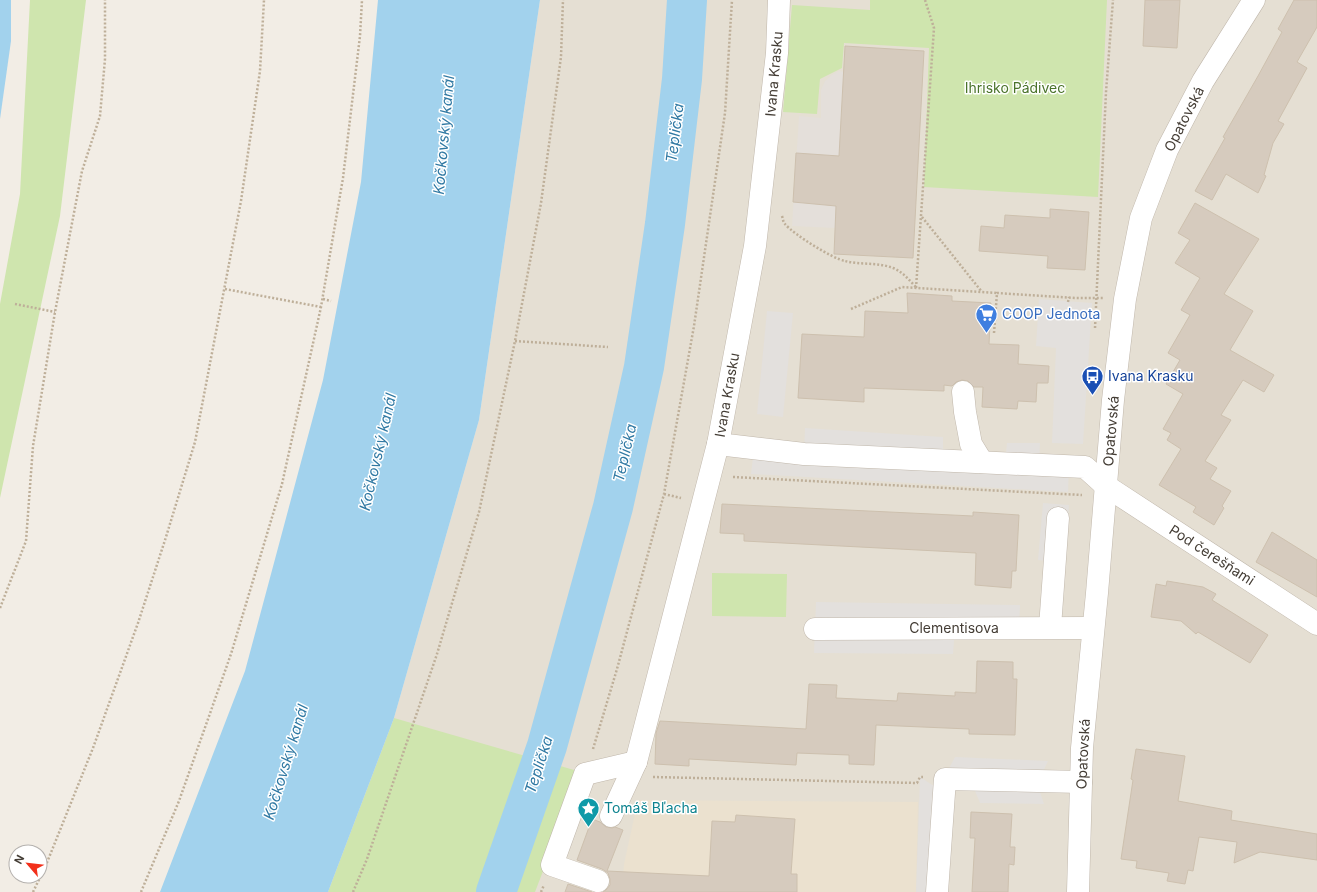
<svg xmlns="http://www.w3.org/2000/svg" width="1317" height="892" font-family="Inter,sans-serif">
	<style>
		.residential { fill: #e5dfd3 }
		.industrial { fill: #e4dfda }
		.education { fill: #ebe1cf }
		.green { fill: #cfe5ae }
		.parking { fill: #e3e0dd }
		.water { fill: #a2d2ed }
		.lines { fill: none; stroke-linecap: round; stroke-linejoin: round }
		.river { stroke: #a2d2ed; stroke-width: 40 }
		.building { fill: #d6cbbe; stroke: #cdc0ae }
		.minor-casing { stroke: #c0b7ab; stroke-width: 23 }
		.path { stroke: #beaf99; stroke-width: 2.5; stroke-dasharray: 2 2; stroke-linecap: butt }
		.minor { stroke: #fff; stroke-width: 22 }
		.labels { text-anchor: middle; stroke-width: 3; stroke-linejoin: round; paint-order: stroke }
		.street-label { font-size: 14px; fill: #443d35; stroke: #fff }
		.park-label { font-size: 14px; fill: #4a732a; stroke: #fff }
		.shop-label { font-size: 14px; fill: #366cbe; stroke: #fff; text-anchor: start }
		.transit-label { font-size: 14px; fill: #164399; stroke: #fff; text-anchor: start }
		.culture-label { font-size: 14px; fill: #0d838f; stroke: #fff; text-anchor: start }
		.water-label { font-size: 15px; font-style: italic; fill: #3079a3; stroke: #fff }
	</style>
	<rect width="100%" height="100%" fill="#f2ede5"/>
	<!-- residential -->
	<path class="residential" d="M540,0H1317V892H328L394,718L479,420Z"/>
	<!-- industrial -->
	<path class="industrial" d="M845,46L924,51L913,258L834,254L835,228L792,226L799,116L821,118V90L825,81L832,75L839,71L844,72Z"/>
	<!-- education -->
	<path class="education" d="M638,800L918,802L916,892H622L624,864Z"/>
	<!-- green -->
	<g class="green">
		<path d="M30,0H86L60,216L0,498V304L20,194Z"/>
		<path d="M870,0H1107L1098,197L924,187L929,48L844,43L842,68L820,79L817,114L783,112L792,5L870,10Z"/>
		<path d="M712,573L787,574L786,617L712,616Z"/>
		<path d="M394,718L581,772L535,892H328Z"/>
	</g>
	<!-- parking -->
	<g class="parking">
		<path d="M1039,299L1092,303L1083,444L1052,443L1056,348L1036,346Z"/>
		<path d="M767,311L793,313L783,417L757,414Z"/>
		<path d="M805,428L943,437V460L1005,463L1007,443H1040L1039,465L1069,467L1068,492L751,474L754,449L804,454Z"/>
		<path d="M1043,503L1069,505L1062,600L1047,561L1038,560Z"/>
		<path d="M816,602L1020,605L1019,628H955L953,654L814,653Z"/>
		<path d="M955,757L1048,761L1041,776L1038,786L1044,804L980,803L973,786L947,772Z"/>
		<path d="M920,777L934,786L929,892H916Z"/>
	</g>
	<!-- water -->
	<g class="water">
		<path d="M0,0H11V41L0,119Z"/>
		<path d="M378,0H540L479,420L394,718L328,892H160L245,671L323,380L361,182Z"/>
	</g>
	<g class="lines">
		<!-- river -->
		<path class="river" d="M496,892L547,746L613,507L644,367L665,224L682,79L687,0"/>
	</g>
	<!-- building -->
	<g class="building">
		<path d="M1145,0H1180L1177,48L1143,46Z"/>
		<path d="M1294,0H1317V27L1297,62L1307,68L1278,121L1284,124L1273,143L1264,175L1266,176L1258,193L1226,174L1212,200L1195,191L1225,138L1223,137L1258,76L1282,32L1278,29Z"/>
		<path d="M845,46L924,51L913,258L834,254L836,206L793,202L796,153L839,156Z"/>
		<path d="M1195,203L1259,239L1224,294L1253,311L1230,350L1274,375L1264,392L1243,380L1221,415L1231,420L1205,461L1217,468L1210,479L1231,491L1222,506L1224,508L1214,525L1193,512L1196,507L1159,485L1181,449L1167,440L1171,433L1163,429L1183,394L1166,384L1180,360L1168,353L1190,315L1181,310L1200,278L1175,263L1190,240L1178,233Z"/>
		<path d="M1050,209L1089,212L1085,270L1047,268L1048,256L979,251L981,226L1004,228L1005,215L1050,218Z"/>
		<path d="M907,293L952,296V301L991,303L989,344L1019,345L1018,364L1049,366L1048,383H1037L1036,402L1018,401L1017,409L982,407L983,387H974L968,381L962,380L956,382L952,386L944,385V391L864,388V402L798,398L802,334L864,337L865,311L908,313Z"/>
		<path d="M722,504L973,516V512L1019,515L1016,571H1012L1011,588L975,585L976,553L744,541V534L720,533Z"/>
		<path d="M1272,532L1317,560V597L1256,562Z"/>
		<path d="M1167,581L1203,587L1216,594L1212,600L1268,635L1250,663L1198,632L1196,634L1181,621L1151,617L1156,584L1166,586Z"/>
		<path d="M977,661L1013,662V679H1017L1015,735L969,734V729L876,725L874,765L849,764V755L797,753L796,765L689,759V766L655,764L656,733L660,721L806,729L809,684L837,685L836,698L897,701L898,693L955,696V692L976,693Z"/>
		<path d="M1136,749L1185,756L1178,801L1232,811L1231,820L1317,834V860L1260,852L1234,863L1237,842L1199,837L1193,871L1188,870L1185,884L1167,881L1169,873L1136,868L1137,861L1121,859L1133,780L1131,779Z"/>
		<path d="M971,812L1012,814L1010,847H1015L1014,865L1009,864L1008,892H972L975,838H970Z"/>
		<path d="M736,815L795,819L791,874H797V892H603L606,890L610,885V879L608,873L602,869L577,860L592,819L600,822L606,827L612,828L615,827L623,830L607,871L709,876L712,821L735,822Z"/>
		<path d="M568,884L592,892H565Z"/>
	</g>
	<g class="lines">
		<defs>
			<g id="minor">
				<path d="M779,0L777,53L755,246L718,444L804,454L1085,467L1106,486L1317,624"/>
				<path d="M963,392L965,412L971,444L982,462"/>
				<path d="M1050,627L1058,518"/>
				<path d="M815,629L1093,628"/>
				<path d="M611,816L636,762L718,444"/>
				<path d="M598,881L552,865L585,774L636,762"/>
				<path d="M937,892L945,779L1081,782"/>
				<path d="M1078,892L1082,748L1097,593L1113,400L1125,299L1141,218L1167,150L1203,81L1254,0"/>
			</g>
		</defs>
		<!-- minor casing -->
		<use href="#minor" class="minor-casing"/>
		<!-- path -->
		<g class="path">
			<path d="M782,216C783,219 783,222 785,224C793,234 833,259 845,261C860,265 878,262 893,268C903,272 909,280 916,287"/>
			<path d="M922,217L982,292"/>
			<path d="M916,288L934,28L925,0"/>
			<path d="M225,289L321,307"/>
			<path d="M323,299L331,301"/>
			<path d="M1068,302L1069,297"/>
			<path d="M15,304L55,312"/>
			<path d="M851,309L902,287L997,293"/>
			<path d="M1095,328L1106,92L1113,0"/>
			<path d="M994,333L997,293L1075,298H1104"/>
			<path d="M515,341L608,347"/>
			<path d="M733,477L1082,495"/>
			<path d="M664,494L681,498"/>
			<path d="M0,608L26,541L33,446L55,312L82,171L100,116L105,59V0"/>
			<path d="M593,749L617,669L664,494L694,326L725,113L732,0"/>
			<path d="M653,777L917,783L920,777H923"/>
			<path d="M33,892L46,865L93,748L138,623L166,537L195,442L241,201L260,71L264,0"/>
			<path d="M141,892L179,801L231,654L282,484L321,307L343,178L360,36L362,0"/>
			<path d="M353,892L367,859L437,654L479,512L515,341L541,203L561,57L563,0"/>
			<path d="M541,892L544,885"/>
		</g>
		<!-- minor -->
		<use href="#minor" class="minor"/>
	</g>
	<!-- icons -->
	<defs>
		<symbol id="supermarket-pin" viewBox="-11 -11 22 30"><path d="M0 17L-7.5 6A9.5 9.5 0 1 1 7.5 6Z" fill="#3f7fe0" stroke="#fff"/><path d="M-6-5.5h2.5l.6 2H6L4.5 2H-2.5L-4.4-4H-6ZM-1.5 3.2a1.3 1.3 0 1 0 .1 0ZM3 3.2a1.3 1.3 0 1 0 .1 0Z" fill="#fff"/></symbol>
		<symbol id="bus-pin" viewBox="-11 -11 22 30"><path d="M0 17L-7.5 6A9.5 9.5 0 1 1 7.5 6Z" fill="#1a4fb4" stroke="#fff"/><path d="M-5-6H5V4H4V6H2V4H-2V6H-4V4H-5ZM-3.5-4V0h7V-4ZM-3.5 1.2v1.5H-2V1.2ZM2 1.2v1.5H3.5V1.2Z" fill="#fff"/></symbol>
		<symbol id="sight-pin" viewBox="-11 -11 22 30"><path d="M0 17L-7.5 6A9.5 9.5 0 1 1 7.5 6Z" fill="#0f9aa8" stroke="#fff"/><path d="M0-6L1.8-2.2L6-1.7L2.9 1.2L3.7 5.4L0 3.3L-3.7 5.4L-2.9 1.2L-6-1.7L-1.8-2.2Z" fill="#fff"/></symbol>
	</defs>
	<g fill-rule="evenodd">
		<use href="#supermarket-pin" x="974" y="302" width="25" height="34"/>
		<use href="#bus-pin" x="1080" y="364" width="25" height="34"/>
		<use href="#sight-pin" x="576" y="796" width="25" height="34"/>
	</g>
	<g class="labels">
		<!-- street labels -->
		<g class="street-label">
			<text transform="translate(774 74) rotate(-85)" y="5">Ivana Krasku</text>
			<text transform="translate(1184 119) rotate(-63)" y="5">Opatovská</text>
			<text transform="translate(727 395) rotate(-80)" y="5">Ivana Krasku</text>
			<text transform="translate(1111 431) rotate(-85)" y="5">Opatovská</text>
			<text transform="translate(1212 555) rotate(33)" y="5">Pod čerešňami</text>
			<text x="954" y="633">Clementisova</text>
			<text transform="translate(1083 754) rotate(-87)" y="5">Opatovská</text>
		</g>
		<!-- park labels -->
		<g class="park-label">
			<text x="1015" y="93">Ihrisko Pádivec</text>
		</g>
		<!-- shop labels -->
		<g class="shop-label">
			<text x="1002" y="319">COOP Jednota</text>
		</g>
		<!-- transit labels -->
		<g class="transit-label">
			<text x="1108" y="381">Ivana Krasku</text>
		</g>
		<!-- culture labels -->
		<g class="culture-label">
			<text x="604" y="813">Tomáš Bľacha</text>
		</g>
		<!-- water labels -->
		<g class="water-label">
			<text transform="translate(675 133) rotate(-83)" y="5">Teplička</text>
			<text transform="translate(444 135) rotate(-85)" y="5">Kočkovský kanál</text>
			<text transform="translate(378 452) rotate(-77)" y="5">Kočkovský kanál</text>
			<text transform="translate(625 453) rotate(-77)" y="5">Teplička</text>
			<text transform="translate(286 762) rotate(-73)" y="5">Kočkovský kanál</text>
			<text transform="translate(539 765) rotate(-72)" y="5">Teplička</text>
		</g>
	</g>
	<!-- north arrow -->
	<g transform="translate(28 864) rotate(298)"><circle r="19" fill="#ffffff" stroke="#b4b1ae"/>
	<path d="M0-3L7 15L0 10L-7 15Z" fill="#f2301b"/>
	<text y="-6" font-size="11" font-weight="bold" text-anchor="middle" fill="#443d35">N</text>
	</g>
</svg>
